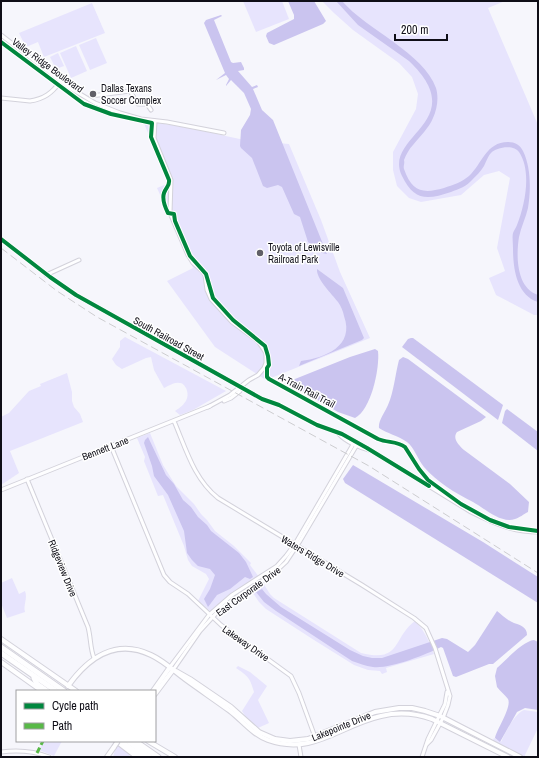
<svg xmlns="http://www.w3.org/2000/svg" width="539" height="758" font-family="'Archivo Narrow',sans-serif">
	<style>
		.green { fill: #e7e4fd }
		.water { fill: #cac4ef }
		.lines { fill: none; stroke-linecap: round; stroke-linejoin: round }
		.minor-casing { stroke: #d3d2db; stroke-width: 5 }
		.major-casing { stroke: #d3d2db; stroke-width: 6 }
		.highway-casing { stroke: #d3d2db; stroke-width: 7 }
		.minor { stroke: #fefeff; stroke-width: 3 }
		.major { stroke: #fefeff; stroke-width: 4 }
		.highway { stroke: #fefeff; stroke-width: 5 }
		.rail { stroke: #cdcdd0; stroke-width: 1; stroke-dasharray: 8 4; stroke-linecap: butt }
		.major-bridge-casing { stroke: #d3d2db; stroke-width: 6; stroke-linecap: butt }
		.major-bridge { stroke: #fefeff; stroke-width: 4 }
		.quiet { stroke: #58b947; stroke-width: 3; stroke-dasharray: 6 3; stroke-linecap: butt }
		.cycleway-casing { stroke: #fff; stroke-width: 6 }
		.cycleway { stroke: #00873e; stroke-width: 4 }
		.poi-dot { fill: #605f67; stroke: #fff; stroke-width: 1.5 }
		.labels { text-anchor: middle; stroke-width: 3; stroke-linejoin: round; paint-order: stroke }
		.street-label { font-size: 10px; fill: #0f0e17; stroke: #fff }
		.poi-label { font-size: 10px; fill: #0f0e17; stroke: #fff; text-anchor: start }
	</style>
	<rect width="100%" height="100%" fill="#f6f6fc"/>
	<!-- green -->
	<g class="green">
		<path d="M243,1H282L289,19L256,32Z"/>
		<path d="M322,1H505L488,8L538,125V315H534L496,295L489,278L505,271L497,248L510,178L499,171L484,175L461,195L421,202L409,198L397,186L393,170V152L416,109L418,94L412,77L399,63L353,30L334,13Z"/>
		<path d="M92,3L105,33L44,57L38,42L26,47L19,33Z"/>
		<path d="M96,38L107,63L90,70L79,45Z"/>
		<path d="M76,46L87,71L71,78L60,53Z"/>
		<path d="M58,53L64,66L56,69L50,57Z"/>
		<path d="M143,121C176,125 208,132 240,139C256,142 273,142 289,144L321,220L340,272L370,338L266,380L215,347L167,281L193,268L157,188L169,183Z"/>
		<path d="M125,337L226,391L193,410L180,415L175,411C183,406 191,399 186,388C184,385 183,383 179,383C174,382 169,386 164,388L154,370L151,357L146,358L122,369L116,365L112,359L120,347V341Z"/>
		<path d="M67,373L72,392V401L74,407L80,414L83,422L10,451L19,473L1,485V417L9,413L29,391L41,386L40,384Z"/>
		<path d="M150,433L163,465L176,486L194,504L201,514L207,520L215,531L234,546L251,563L250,565L259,577L229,596L210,611L198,601L209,579L206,574L192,566L188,560L184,546L163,495L158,496L144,461L145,457L137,438Z"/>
		<path d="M12,578L19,594L25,591C28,598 23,605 25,612L7,618L1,603V583Z"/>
		<path d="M263,583L270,594L274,598L361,653C402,663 392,638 415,621C425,631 429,641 434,654L386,668L387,672L382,674L380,671L368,670L354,665L314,640L266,609L259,602L251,590Z"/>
		<path d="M238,666L250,672L267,686L258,700L269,723L258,728L247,719L242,711L254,692C250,678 248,676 236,668Z"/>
		<path d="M524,710L538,712V728L525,755V757H522L492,742L494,738L501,742C505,733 515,713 524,710Z"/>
		<path d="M44,741H62L54,756L39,750Z"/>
		<path d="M119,745L129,753L130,757H113L115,750Z"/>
	</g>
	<!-- water -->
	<g class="water">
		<path d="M288,1H314L326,21L323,24L274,45L269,43L266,36L267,33L294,19V15Z"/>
		<path d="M336,1H342C367,30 424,53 436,88C439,98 437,109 433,118C429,128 420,136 413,145C409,149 406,155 404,160C405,164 403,166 404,169C412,192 423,194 444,188C453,185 462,182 469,176C482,164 486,142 508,142C515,142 520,145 523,151C531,167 531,190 528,208C526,217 521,227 519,237C516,255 516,288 538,295V302C516,295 513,267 513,248C513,243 512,237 513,233C514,230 516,228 517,225C525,205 532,171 519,152C514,144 496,147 491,153C488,156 486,162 484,166C481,171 476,176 472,180C467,186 459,189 451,192C427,200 414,201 402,176C382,135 473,122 409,61L358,25Z"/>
		<path d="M221,15L222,16L214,20L231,62L233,63L241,62L244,68V70L238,71L252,87L257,85L258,87L253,89L262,110L273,120L327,254L322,253L308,242L300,217L294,214L282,187L278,185L267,188L263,186L252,158L241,148L240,146L241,130L250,115L251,109L244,93L231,80L226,86V85L229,79L226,75L216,80L225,73L204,23L206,20Z"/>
		<path d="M317,269L343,288L364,338L362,340L299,366L301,361C325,358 355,346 344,316C343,311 341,306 338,302C332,294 316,279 317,269Z"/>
		<path d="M411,338H413L503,405L498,420L402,347L408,339Z"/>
		<path d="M375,349L378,351C380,368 371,410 355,418L338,412L295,387L292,384L295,379L350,357Z"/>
		<path d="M403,357L408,359L486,417L481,421L457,432C452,439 459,445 464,450L510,484L529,502L528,512C524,514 519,518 515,519C501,524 484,508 473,502C455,493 437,482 424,467C418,460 414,447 407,442C399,436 386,433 379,428C378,421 385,412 388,405C394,391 395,375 399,360Z"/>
		<path d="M507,409L538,432V451L502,423L505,411Z"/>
		<path d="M148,437L166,475L174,484L183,500L191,507L198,517L207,525L211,531L239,553L246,562L253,577L250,579L245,577L230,589L217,595L208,607L204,599L210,589L215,575L210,569L198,566L192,560L187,553L184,531L168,495L154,476L152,466L144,443L145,440Z"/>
		<path d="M353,465L483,542L538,577V603L345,483L343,479Z"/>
		<path d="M262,589L266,594L281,607L350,650L363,656L372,658H382L442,638L447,639L468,652L475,645L497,611C502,615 508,621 514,623C520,625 527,627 527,635L493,664H489L456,677L453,676L443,648L441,647C425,655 390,669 373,667C365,666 359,663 352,661L276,611L264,602L256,592Z"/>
		<path d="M534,640L538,642V710L525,708L517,712L500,742L495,738C497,729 512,707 508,699C505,695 500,691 497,687L495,676L497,668C506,660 523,641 534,640Z"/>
	</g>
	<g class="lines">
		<defs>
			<g id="minor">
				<path d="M1,35L70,88L95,103L120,113L141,119L167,122L224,133"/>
				<path d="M1,40L75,96L99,109L118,113"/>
				<path d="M91,96L130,91L138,104H147L151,110"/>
				<path d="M1,98L30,101C44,99 52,93 60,82"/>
				<path d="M155,121L154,138L171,180L170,213L188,255L193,263L202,271L205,275L207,290L211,299L232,322L258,341L266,353V363L264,368L258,375L249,380L230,395L208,407"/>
				<path d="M1,239L50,277L76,295L262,399L279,405L317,425L342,434L367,448L471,512C493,523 513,532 538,532"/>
				<path d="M46,275L79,260"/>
				<path d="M224,401L231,398L240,391V388"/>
				<path d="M174,421C186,449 194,479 218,498L362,585L414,618L426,628L435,648L450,696L448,705L443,718L431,740L427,744"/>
				<path d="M339,434C345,441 360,448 369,450"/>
				<path d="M111,446L164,575L170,582L188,594L221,625L291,676L299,693L315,737"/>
				<path d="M27,479L88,627C91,638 90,648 94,658"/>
				<path d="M1,490L210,406"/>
				<path d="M170,667L209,615L232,595L277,566L286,556L295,544L355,441"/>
				<path d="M173,670L200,631L220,609L241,594L272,575L286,562L300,541L358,443"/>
				<path d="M299,745L301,757"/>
				<path d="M1,752C17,750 34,751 49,757"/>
				<path d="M422,757L428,739L445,704L447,692"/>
			</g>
			<g id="major">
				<path d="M1,639L76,691"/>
				<path d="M1,662L42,691"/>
				<path d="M176,671L190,679L231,707L259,732L275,739L290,741L308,739L375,712L399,708H412L425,711L440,716L520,757"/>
				<path d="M68,686C88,658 116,638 151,655C164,661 174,671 185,679C200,690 215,700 230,711C243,721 252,734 268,740C313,756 340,725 381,716C398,712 415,713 432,719L508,757"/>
				<path d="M153,691L170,667"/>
				<path d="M155,694L173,670"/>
				<path d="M116,741L137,757"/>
				<path d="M148,741L175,757"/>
				<path d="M107,757L114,747"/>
			</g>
			<g id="highway">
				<path d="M1,647L64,691"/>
				<path d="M1,653L56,691"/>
				<path d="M34,678L37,684L47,691"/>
				<path d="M120,741L143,757"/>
				<path d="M128,741L150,757"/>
				<path d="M135,741L158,757"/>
			</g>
		</defs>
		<!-- minor casing -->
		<use href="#minor" class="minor-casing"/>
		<!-- major casing -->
		<use href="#major" class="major-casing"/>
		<!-- highway casing -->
		<use href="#highway" class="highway-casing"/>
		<!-- minor -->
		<use href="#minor" class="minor"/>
		<!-- major -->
		<use href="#major" class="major"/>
		<!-- highway -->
		<use href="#highway" class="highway"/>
		<!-- rail -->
		<path class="rail" d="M1,248L57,291L97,317L369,466L538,573"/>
		<defs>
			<path id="major-bridge" d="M114,747L118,741"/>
		</defs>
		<!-- major-bridge casing -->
		<use href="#major-bridge" class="major-bridge-casing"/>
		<!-- major-bridge -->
		<use href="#major-bridge" class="major-bridge"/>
		<!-- quiet -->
		<path class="quiet" d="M37,753L43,741"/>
		<defs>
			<g id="cycleway">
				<path d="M1,42L84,104L111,114L152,123L151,137L169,180C170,186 166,187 164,193C162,199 165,207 168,213L174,214L175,221L190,256L206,274L213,298L233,320L265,346L268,356L269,365L267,368V377L269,379L378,439C388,443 397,441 405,447L419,469L428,480L461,504L490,520L509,527L538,531"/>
				<path d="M1,239L50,277L76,295L262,399L279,405L317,425L342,434L367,448L429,486"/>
			</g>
		</defs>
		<!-- cycleway casing -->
		<use href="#cycleway" class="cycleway-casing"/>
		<!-- cycleway -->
		<use href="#cycleway" class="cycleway"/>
	</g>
	<!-- markers -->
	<g class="poi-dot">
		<circle cx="93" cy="94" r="4"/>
		<circle cx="260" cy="253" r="4"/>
	</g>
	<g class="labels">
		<!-- street labels -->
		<g class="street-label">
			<text transform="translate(48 65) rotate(36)" y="4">Valley Ridge Boulevard</text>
			<text transform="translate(169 338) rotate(29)" y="4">South Railroad Street</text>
			<text transform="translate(307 390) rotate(28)" y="4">A-Train Rail Trail</text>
			<text transform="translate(105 448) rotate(-21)" y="4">Bennett Lane</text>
			<text transform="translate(313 556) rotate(31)" y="4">Waters Ridge Drive</text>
			<text transform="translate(63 568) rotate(68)" y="4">Ridgeview Drive</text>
			<text transform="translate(248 591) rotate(-36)" y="4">East Corporate Drive</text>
			<text transform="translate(246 643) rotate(35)" y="4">Lakeway Drive</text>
			<text transform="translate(341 726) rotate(-22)" y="4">Lakepointe Drive</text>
		</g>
		<!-- poi labels -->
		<g class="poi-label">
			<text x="101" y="92">Dallas Texans<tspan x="101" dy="12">Soccer Complex</tspan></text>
			<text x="268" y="251">Toyota of Lewisville<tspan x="268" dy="12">Railroad Park</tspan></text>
		</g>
	</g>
	<!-- border -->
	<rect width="539" height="758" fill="none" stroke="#0f0e17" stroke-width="4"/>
	<!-- legend -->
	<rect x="16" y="690" width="140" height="52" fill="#ffffff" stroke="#9f9fa2"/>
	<rect x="24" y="703" width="20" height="6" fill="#00873e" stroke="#9f9fa2"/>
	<text x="52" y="710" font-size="12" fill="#0f0e17">Cycle path</text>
	<rect x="24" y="723" width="20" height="6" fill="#58b947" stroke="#9f9fa2"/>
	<text x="52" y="730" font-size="12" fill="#0f0e17">Path</text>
	<!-- scale -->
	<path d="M395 34v6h52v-6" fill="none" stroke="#0f0e17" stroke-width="2"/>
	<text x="401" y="34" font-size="12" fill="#0f0e17" stroke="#ffffff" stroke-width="3" paint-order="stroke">200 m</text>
</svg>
